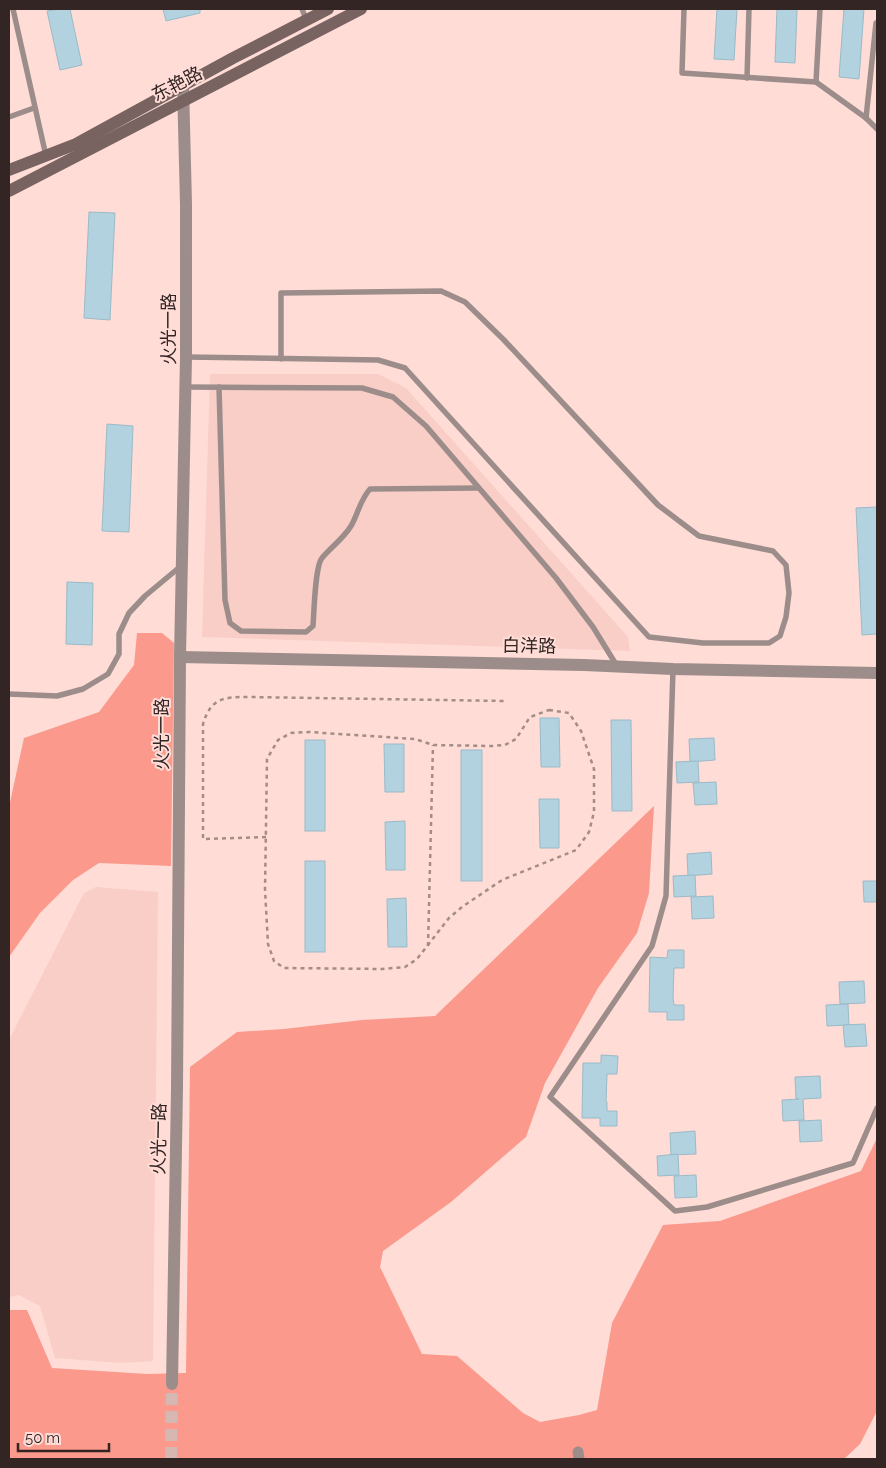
<svg xmlns="http://www.w3.org/2000/svg" width="886" height="1468" font-family="Raleway,'Noto Sans SC',sans-serif">
	<style>
		.built { fill: #f9cec7 }
		.forest { fill: #fa998c }
		.building { fill: #b2d2e0; stroke: #9bbac8 }
		.lines { fill: none; stroke-linecap: round; stroke-linejoin: round }
		.tertiary-tunnel { stroke: #d6b7b2; stroke-width: 12; stroke-dasharray: 12 6; stroke-linecap: butt }
		.path { stroke: #a58c87; stroke-width: 2.5; stroke-dasharray: 4 4; stroke-linecap: butt }
		.service { stroke: #9c8d8b; stroke-width: 5.5 }
		.minor { stroke: #9c8d8b; stroke-width: 11 }
		.tertiary { stroke: #9c8d8b; stroke-width: 12 }
		.secondary { stroke: #786360; stroke-width: 12 }
		.labels { text-anchor: middle; stroke-width: 4; stroke-linejoin: round; paint-order: stroke }
		.street-label { font-size: 18px; fill: #322523; stroke: #ffdcd6 }
	</style>
	<rect width="100%" height="100%" fill="#ffdcd6"/>
	<!-- built -->
	<g class="built">
		<path d="M210,374H378L406,388L628,637L630,651L202,637Z"/>
		<path d="M96,887L158,892L153,1361L121,1363L55,1358L40,1306L19,1295L9,1297V1040L84,893Z"/>
	</g>
	<!-- forest -->
	<g class="forest">
		<path d="M137,633H162L174,643L171,866L99,863L73,880L40,913L9,957V807L24,738L99,712L134,665Z"/>
		<path d="M654,806L649,893L637,933L598,988L545,1083L526,1137L451,1202L383,1251L380,1267L422,1354L457,1356L523,1413L540,1422L579,1415L597,1410L612,1323L663,1225L720,1221L861,1171L877,1138V1411L860,1444L844,1459H9V1310H27L52,1368L147,1374L186,1373L190,1067L237,1032L284,1029L362,1020L435,1016Z"/>
	</g>
	<!-- building -->
	<g class="building">
		<path d="M60,9H70L82,65L60,70L47,11Z"/>
		<path d="M163,9H200V13L166,21Z"/>
		<path d="M717,9H737L734,60L714,59Z"/>
		<path d="M777,9H797L795,63L775,62Z"/>
		<path d="M844,9H864L859,79L839,77Z"/>
		<path d="M89,212L115,213L110,320L84,318Z"/>
		<path d="M107,424L133,426L129,532L102,531Z"/>
		<path d="M877,507V634L862,635L856,508Z"/>
		<path d="M67,582L93,583L92,645L66,644Z"/>
		<path d="M540,718H559L560,767H541Z"/>
		<path d="M611,720H631L632,811H612Z"/>
		<path d="M714,738L715,760L690,762L689,739Z"/>
		<rect x="305" y="740" width="20" height="91"/>
		<path d="M384,744H404V792H385Z"/>
		<rect x="461" y="750" width="21" height="131"/>
		<path d="M698,761L699,782L677,783L676,762Z"/>
		<path d="M716,782L717,804L695,805L693,783Z"/>
		<path d="M539,799H559V848H540Z"/>
		<path d="M405,821V870H386L385,822Z"/>
		<path d="M711,852L712,874L688,876L687,854Z"/>
		<rect x="305" y="861" width="20" height="91"/>
		<path d="M695,875L696,896L674,897L673,876Z"/>
		<path d="M863,881H877V902H864Z"/>
		<path d="M713,896L714,918L692,919L691,897Z"/>
		<path d="M406,898L407,947H388L387,899Z"/>
		<path d="M668,950H684V968H674L673,997L674,1005H684V1020H667V1012H649L650,957L667,958Z"/>
		<path d="M864,981L865,1003L840,1004L839,982Z"/>
		<path d="M848,1004L849,1025L827,1026L826,1005Z"/>
		<path d="M865,1024L867,1046L845,1047L843,1025Z"/>
		<path d="M601,1055L618,1056L617,1074H607L606,1102H607V1111H617V1126H600V1118H582L583,1063H601Z"/>
		<path d="M820,1076L821,1098L803,1099L804,1120L783,1121L782,1100L799,1099H796L795,1077Z"/>
		<path d="M821,1120L822,1141L800,1142L799,1121Z"/>
		<path d="M695,1131L696,1154L671,1155L670,1133Z"/>
		<path d="M678,1154L679,1175L658,1176L657,1156Z"/>
		<path d="M696,1175L697,1197L675,1198L674,1176Z"/>
	</g>
	<g class="lines">
		<!-- tertiary-tunnel -->
		<path class="tertiary-tunnel" d="M171,1459L172,1384"/>
		<!-- path -->
		<g class="path">
			<path d="M549,710L569,713L581,731L594,769V812L589,832L576,850L502,880L462,907L449,918L417,959L405,967L382,969L284,968L274,961L268,944L265,890L267,759L278,740L291,733L309,732L415,739L433,745L492,746L505,745L516,739L530,717Z"/>
			<path d="M266,837L203,839V724C211,698 223,697 249,697L505,701"/>
			<path d="M428,946L433,745"/>
		</g>
		<!-- service -->
		<g class="service">
			<path d="M13,9L46,156"/>
			<path d="M302,9L306,19"/>
			<path d="M684,9L682,73L816,82L866,118L877,129"/>
			<path d="M747,78L749,9"/>
			<path d="M816,82L820,9"/>
			<path d="M9,117L34,108"/>
			<path d="M866,118L876,23"/>
			<path d="M186,357L378,360L405,368L649,637L703,643H769L780,636L786,617L789,593L786,565L773,551L699,536L658,505L504,340L465,302L441,291L281,293V359"/>
			<path d="M186,387L362,388L393,397L426,426L556,578L593,627L617,666"/>
			<path d="M219,387L225,600L230,623L241,631L306,632L313,626C314,613 315,566 322,558C331,547 343,539 351,526C358,514 360,500 370,489L478,488"/>
			<path d="M673,669L666,896L652,946L550,1097L675,1211L707,1207L853,1163L877,1108"/>
			<path d="M9,694L57,696L83,689L108,674L119,654V634L129,613L145,596L181,566"/>
		</g>
		<!-- minor -->
		<path class="minor" d="M578,1452L579,1459"/>
		<!-- tertiary -->
		<g class="tertiary">
			<path d="M180,657L584,665L673,669L877,673"/>
			<path d="M172,1384L177,1089L180,657L186,357V204L183,85"/>
		</g>
		<!-- secondary -->
		<g class="secondary">
			<path d="M9,170L76,144L233,58L328,9"/>
			<path d="M9,191L361,9"/>
		</g>
	</g>
	<g class="labels">
		<!-- street labels -->
		<g class="street-label">
			<text transform="translate(177 84) rotate(-27)" y="6">东艳路</text>
			<text transform="translate(169 329) rotate(-90)" y="6">火光一路</text>
			<text transform="translate(529 646) rotate(1)" y="6">白洋路</text>
			<text transform="translate(162 734) rotate(-90)" y="6">火光一路</text>
			<text transform="translate(159 1139) rotate(-89)" y="6">火光一路</text>
		</g>
	</g>
	<!-- border -->
	<rect width="886" height="1468" fill="none" stroke="#322523" stroke-width="20"/>
	<!-- scale -->
	<path d="M18 1443v8h91v-8" fill="none" stroke="#322523" stroke-width="2.5"/>
	<text x="25" y="1443" font-size="15" fill="#322523" stroke="#ffdcd6" stroke-width="4" paint-order="stroke">50 m</text>
</svg>
